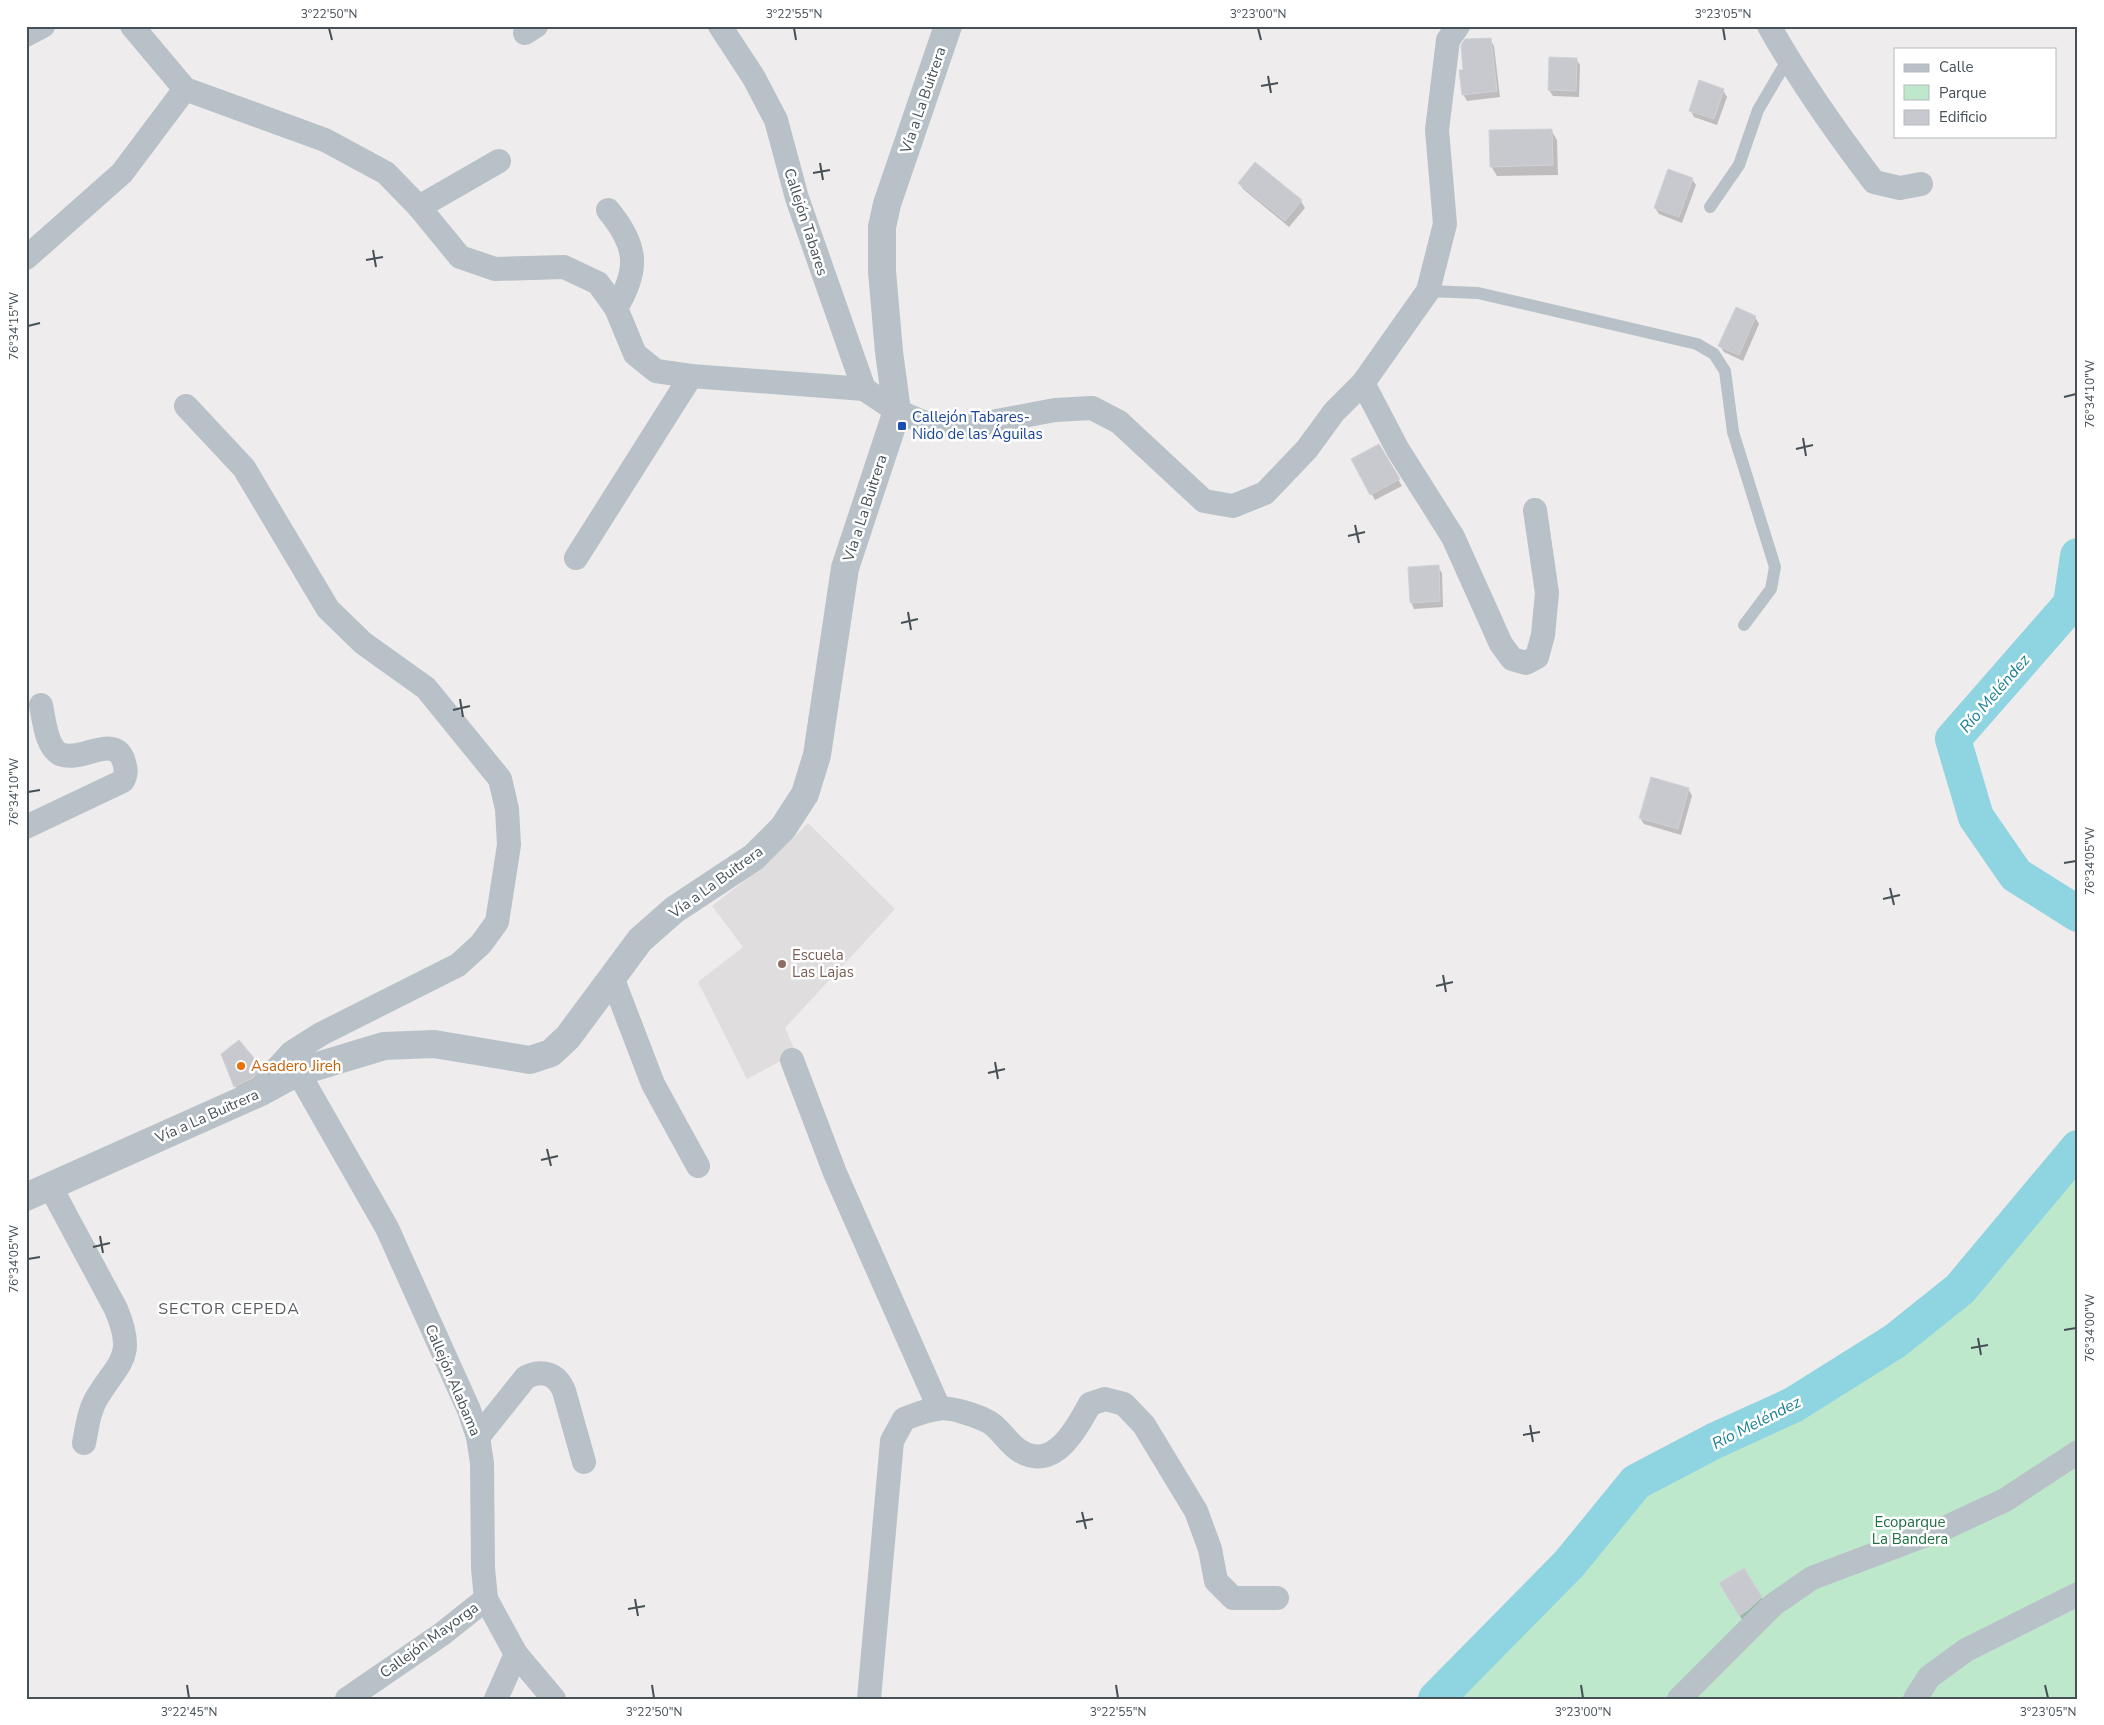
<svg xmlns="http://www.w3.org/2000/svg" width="2104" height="1725" font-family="'Nunito Sans',sans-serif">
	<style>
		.education { fill: #dfdddd }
		.green { fill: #bee8cc }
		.shadow { fill: #0003 }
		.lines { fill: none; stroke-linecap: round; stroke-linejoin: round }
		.river { stroke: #8fd4e1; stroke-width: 36 }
		.building { fill: #c7c9ce; stroke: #d0d2d7 }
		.service { stroke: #b8c1c7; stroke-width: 12 }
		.minor { stroke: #b8c1c7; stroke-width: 24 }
		.tertiary { stroke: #b8c1c7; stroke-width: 28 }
		.ticks { fill: none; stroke: #465057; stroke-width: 2 }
		.transit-dot { fill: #1a4fb4; stroke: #fff; stroke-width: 2 }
		.education-dot { fill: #8d6e63; stroke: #fff; stroke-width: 2 }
		.food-dot { fill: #e8710a; stroke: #fff; stroke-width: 2 }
		.labels { text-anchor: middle; stroke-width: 5; stroke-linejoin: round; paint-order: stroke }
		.street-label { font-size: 15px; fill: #465057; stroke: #fff }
		.transit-label { font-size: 15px; fill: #164399; stroke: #fff; text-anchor: start }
		.education-label { font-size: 15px; fill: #785e54; stroke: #fff; text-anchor: start }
		.food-label { font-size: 15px; fill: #c56008; stroke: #fff; text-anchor: start }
		.park-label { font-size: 15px; fill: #206f43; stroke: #fff }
		.water-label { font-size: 16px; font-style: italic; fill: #1b8194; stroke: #fff }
		.neighbourhood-label { font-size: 16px; letter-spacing: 1px; fill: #595c60; stroke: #fff }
		.neatline { fill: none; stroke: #465057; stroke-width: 2 }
		.ticks-label { font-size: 12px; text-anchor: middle; fill: #465057 }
	</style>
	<rect width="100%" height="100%" fill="#eeecec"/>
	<!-- education -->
	<path class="education" d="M808,823L895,909L785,1028L796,1053L747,1079L698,982L743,947L712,906L769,862Z"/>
	<!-- green -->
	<path class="green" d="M2078,1148V1699H1436L1569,1564L1636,1482L1714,1441L1793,1405L1895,1341L1960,1289Z"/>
	<!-- shadow -->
	<g class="shadow">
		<path d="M1490,39L1494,46L1500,97L1467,101L1463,94L1464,71Z"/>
		<path d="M1576,59L1580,65L1579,97L1553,96L1549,90Z"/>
		<path d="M1723,90L1727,97L1717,125L1694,117L1691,111Z"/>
		<path d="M1551,130L1557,140L1558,175L1497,176L1491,166Z"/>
		<path d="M1692,179L1696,185L1682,223L1659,214L1655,208Z"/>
		<path d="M1239,183L1301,201L1305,208L1289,227L1243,189Z"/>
		<path d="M1755,317L1759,324L1743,361L1724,352L1720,346Z"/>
		<path d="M1379,446L1402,486L1375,500L1353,460Z"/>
		<path d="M1438,567L1442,573L1443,607L1414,609L1411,602Z"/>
		<path d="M1651,779L1689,790L1692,796L1681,835L1644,824L1640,818Z"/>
		<path d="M253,1059L261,1079L239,1093L235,1086Z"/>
		<path d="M1744,1569L1765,1604L1743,1621L1721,1584Z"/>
	</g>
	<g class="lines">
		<!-- river -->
		<g class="river">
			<path d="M2078,556L2071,604L1953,739L1976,817L2016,875L2078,914"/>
			<path d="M1436,1699L1569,1564L1636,1482L1714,1441L1793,1405L1895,1341L1960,1289L2078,1148"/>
		</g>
	</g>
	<!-- building -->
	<g class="building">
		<path d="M1491,38L1497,91L1462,95L1459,70H1463L1461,45L1465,39Z"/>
		<path d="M1549,57L1577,58L1576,91L1548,90Z"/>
		<path d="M1699,80L1724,89L1714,119L1689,111Z"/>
		<path d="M1552,129L1553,165L1490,167L1489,130Z"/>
		<path d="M1255,162L1302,200L1285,221L1238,183Z"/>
		<path d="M1668,169L1693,178L1679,217L1654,208Z"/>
		<path d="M1736,307L1756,316L1739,355L1718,346Z"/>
		<path d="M1379,444L1400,479L1370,495L1351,459Z"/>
		<path d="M1439,565L1440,601L1410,603L1408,567Z"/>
		<path d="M1651,777L1689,788L1678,829L1639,818Z"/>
		<path d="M239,1040L254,1058L258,1072L253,1078L234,1087L221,1054Z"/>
		<path d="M1744,1568L1762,1597L1749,1609L1739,1616L1719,1583Z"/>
	</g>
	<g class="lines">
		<!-- service -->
		<g class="service">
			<path d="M1710,207L1739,165L1758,110L1788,59"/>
			<path d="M1428,291L1478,293L1697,344L1714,354L1725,371L1733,432L1775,567L1771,589L1744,625"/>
		</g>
		<!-- minor -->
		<g class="minor">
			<path d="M132,26L185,89L325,140L386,173L419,207L460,257L495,269L564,267L598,283L616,308L635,354L656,371L691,376L864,389"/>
			<path d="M720,26L754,78L776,120L797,198L864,389L897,411L923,422L965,427L1055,410L1092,408L1119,422L1204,501L1233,506L1265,493L1307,449L1334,412L1363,383L1428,291L1445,224L1437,130L1448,40L1458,26"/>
			<path d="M1769,26C1800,81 1836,132 1874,182L1900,188L1921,184"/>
			<path d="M525,33L536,26"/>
			<path d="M26,35L43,26"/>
			<path d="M419,207L499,161"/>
			<path d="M608,210C637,245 640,269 616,308"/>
			<path d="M26,258L122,173L185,89"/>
			<path d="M1363,383L1398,450L1453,537L1501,644L1512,659L1526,663L1537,657L1543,635L1547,593L1535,510"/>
			<path d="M186,406L244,468L328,609L363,643L426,688L500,779L507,809L509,845L497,922L481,944L458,965L321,1034L291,1053L273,1073L261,1092"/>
			<path d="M576,558L691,376"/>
			<path d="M26,827L123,781C127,773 126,768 123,759C113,734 80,763 60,754C46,747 44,719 41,705"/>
			<path d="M612,977L653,1084L698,1166"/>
			<path d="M792,1060L835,1173L939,1408"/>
			<path d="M298,1072L387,1228L469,1410L478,1437L482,1463L483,1568L486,1599L516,1654L554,1699"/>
			<path d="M50,1186L116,1309C137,1359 118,1361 95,1401C88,1414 87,1429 84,1443"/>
			<path d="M478,1437L526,1377C543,1369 557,1374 564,1391L584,1462"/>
			<path d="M347,1699L442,1634L486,1599"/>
			<path d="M496,1699L516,1654"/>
			<path d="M869,1699L892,1441L904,1419C915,1415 926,1410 937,1409C949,1406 978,1416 989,1422C1001,1429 1008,1444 1020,1451C1054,1472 1077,1428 1090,1404L1105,1399L1124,1404L1144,1425L1196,1511L1210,1549L1216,1581L1233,1598H1277"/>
			<path d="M1679,1699L1773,1605L1812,1578L1947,1527L2005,1500L2078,1452"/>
			<path d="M1915,1699L1929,1677L1966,1650L2078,1594"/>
		</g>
		<!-- tertiary -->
		<path class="tertiary" d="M26,1197L261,1092L298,1072L384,1046L434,1044L530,1060L551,1053L568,1037L640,940L674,910L754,857L783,828L805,794L817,755L845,568L897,411L889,352L882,271V227L887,204L948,26"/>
	</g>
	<!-- ticks -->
	<path class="ticks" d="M329,28L332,40M794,28L796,40M1258,28L1261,40M1723,28L1725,40M1268,76L1271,93M1261,86L1278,83M820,163L823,180M813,173L830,170M373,250L376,267M366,260L383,257M28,326L40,323M2064,397L2076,394M1803,438L1806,456M1796,449L1813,445M1355,525L1359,543M1348,536L1365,532M908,612L911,630M901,623L918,619M460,699L463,717M453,710L470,706M28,792L40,790M2064,863L2076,861M1890,888L1894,905M1883,899L1900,895M1443,975L1446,992M1436,986L1453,982M995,1062L998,1079M988,1073L1005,1069M547,1149L551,1166M541,1160L558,1156M100,1236L103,1253M93,1247L110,1243M28,1259L40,1257M2064,1330L2076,1328M1978,1338L1981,1355M1971,1348L1988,1345M1530,1425L1533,1442M1523,1435L1540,1432M1082,1512L1086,1529M1076,1522L1093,1519M635,1599L638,1616M628,1609L645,1606M187,1685L189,1698M652,1685L654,1698M1116,1685L1118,1698M1581,1685L1583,1698M2045,1685L2048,1698"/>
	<!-- markers -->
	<rect class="transit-dot" x="897" y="421" width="10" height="10" rx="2.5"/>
	<circle class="education-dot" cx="782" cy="964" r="5"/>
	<circle class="food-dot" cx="241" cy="1066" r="5"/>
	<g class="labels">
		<!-- street labels -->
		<g class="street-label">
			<text transform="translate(923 100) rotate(-71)" y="5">Vía a La Buitrera</text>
			<text transform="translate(806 222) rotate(72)" y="5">Callejón Tabares</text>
			<text transform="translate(865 508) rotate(-72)" y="5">Vía a La Buitrera</text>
			<text transform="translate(716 882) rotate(-36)" y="5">Vía a La Buitrera</text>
			<text transform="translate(207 1116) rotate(-24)" y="5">Vía a La Buitrera</text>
			<text transform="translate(453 1380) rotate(67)" y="5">Callejón Alabama</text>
			<text transform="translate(429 1640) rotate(-36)" y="5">Callejón Mayorga</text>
		</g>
		<!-- transit labels -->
		<g class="transit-label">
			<text x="912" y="422">Callejón Tabares-<tspan x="912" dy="17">Nido de las Águilas</tspan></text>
		</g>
		<!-- education labels -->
		<g class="education-label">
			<text x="792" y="960">Escuela<tspan x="792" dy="17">Las Lajas</tspan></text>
		</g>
		<!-- food labels -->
		<g class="food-label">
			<text x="251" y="1071">Asadero Jireh</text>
		</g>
		<!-- park labels -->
		<g class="park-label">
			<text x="1910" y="1527">Ecoparque<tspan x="1910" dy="17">La Bandera</tspan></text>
		</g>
		<!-- water labels -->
		<g class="water-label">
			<text transform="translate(1994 693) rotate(-49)" y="6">Río Meléndez</text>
			<text transform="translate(1756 1422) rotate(-27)" y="6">Río Meléndez</text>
		</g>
		<!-- neighbourhood labels -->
		<g class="neighbourhood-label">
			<text x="229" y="1314">SECTOR CEPEDA</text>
		</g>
	</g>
	<!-- border -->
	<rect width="2104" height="1725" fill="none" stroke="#ffffff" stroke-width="55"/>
	<!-- legend -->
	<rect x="1894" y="48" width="162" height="90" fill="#ffffff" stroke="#b5b9bc"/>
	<rect x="1904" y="64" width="25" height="8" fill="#b8c1c7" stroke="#b5b9bc"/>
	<text x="1939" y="72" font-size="15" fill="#465057">Calle</text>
	<rect x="1904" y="85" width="25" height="15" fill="#bee8cc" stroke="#b5b9bc"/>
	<text x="1939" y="98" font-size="15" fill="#465057">Parque</text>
	<rect x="1904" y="110" width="25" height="15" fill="#c7c9ce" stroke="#b5b9bc"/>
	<text x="1939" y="122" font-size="15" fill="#465057">Edificio</text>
	<rect x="28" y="28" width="2048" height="1670" class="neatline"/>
	<g class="ticks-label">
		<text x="329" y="18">3°22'50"N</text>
		<text x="794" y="18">3°22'55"N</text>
		<text x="1258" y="18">3°23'00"N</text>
		<text x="1723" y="18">3°23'05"N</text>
		<text transform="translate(14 326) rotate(-90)" y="4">76°34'15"W</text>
		<text transform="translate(2090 394) rotate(-90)" y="4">76°34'10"W</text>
		<text transform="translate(14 792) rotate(-90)" y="4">76°34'10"W</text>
		<text transform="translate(2090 861) rotate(-90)" y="4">76°34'05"W</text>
		<text transform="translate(14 1259) rotate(-90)" y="4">76°34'05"W</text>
		<text transform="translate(2090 1328) rotate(-90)" y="4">76°34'00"W</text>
		<text x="189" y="1716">3°22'45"N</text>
		<text x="654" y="1716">3°22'50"N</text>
		<text x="1118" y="1716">3°22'55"N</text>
		<text x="1583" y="1716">3°23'00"N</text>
		<text x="2048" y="1716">3°23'05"N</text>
	</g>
</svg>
